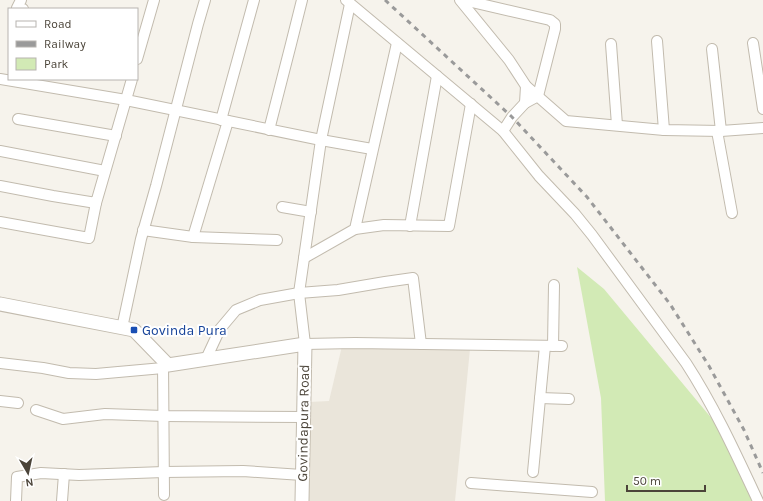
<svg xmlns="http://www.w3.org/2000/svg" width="763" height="501" font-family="Karla,sans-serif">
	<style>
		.residential { fill: #eae5da }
		.green { fill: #d2eab5 }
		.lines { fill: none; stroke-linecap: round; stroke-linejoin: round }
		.minor-casing { stroke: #c2bbae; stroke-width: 12 }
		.tertiary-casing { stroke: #c2bbae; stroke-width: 15 }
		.minor { stroke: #fff; stroke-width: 10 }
		.tertiary { stroke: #fff; stroke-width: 13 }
		.rail { stroke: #9a9a9a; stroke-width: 3; stroke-dasharray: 5 5; stroke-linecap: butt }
		.transit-dot { fill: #1a4fb4; stroke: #fff; stroke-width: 1.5 }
		.labels { text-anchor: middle; stroke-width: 4; stroke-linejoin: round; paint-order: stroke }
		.transit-label { font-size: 14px; fill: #164399; stroke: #fff; text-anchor: start }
		.street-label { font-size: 14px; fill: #4b4439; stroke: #fff }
	</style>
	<rect width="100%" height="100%" fill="#f6f3ec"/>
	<!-- residential -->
	<path class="residential" d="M342,346L470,349L455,501H308L309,402L329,401Z"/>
	<!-- green -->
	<path class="green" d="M577,267L604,289L713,420L753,501H605L601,398Z"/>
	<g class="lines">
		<defs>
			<g id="minor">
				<path d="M21,0L17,8L23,9"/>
				<path d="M346,0L503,131L512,117L525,103"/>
				<path d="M460,0L509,60L526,86L566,121L664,130L721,131L763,128"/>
				<path d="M463,0L550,20L555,24V29L538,96L525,103L526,86"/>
				<path d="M350,4L321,140L299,293L305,344L355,343L562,346"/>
				<path d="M657,41L664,130"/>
				<path d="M753,43L763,109"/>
				<path d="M611,44L617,125"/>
				<path d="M712,49L721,131"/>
				<path d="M137,59L154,0"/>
				<path d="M0,79L126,100L321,140L372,149"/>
				<path d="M18,119L116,136"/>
				<path d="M221,120L254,0"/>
				<path d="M269,130L291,44L302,0"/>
				<path d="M503,131L539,176L575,214L592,235L686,363C714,406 736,454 758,501"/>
				<path d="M717,131L732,213"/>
				<path d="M0,151L105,171"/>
				<path d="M0,186L53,196L96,203L132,79"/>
				<path d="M282,207L311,212"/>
				<path d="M0,222L89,238L96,203"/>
				<path d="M410,226L437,76"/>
				<path d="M355,229L384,225L449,226L471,104"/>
				<path d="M143,230L193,237L277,240"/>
				<path d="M193,237L228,121"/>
				<path d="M304,258L355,229L397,43"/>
				<path d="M122,328L141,239L156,186L198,24L205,0"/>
				<path d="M553,346L554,285"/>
				<path d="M206,359L220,329L236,310L260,300L299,293L338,290L385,282L413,278L421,344"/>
				<path d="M0,363L43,368L69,373L96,374L163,368"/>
				<path d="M163,363L164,495"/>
				<path d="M540,398L569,399"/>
				<path d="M0,401L18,403"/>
				<path d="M36,410L63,419L105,414L164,416L304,417"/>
				<path d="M533,472L545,346"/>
				<path d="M471,483L592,492"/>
				<path d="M16,501L17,477L41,473L79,475L164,472L243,471L302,475"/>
				<path d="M62,501L64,474"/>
			</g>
			<path id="tertiary" d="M0,304L134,330L168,365L305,344L302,501"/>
		</defs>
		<!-- minor casing -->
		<use href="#minor" class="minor-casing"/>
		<!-- tertiary casing -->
		<use href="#tertiary" class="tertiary-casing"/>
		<!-- minor -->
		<use href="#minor" class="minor"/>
		<!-- tertiary -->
		<use href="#tertiary" class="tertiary"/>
		<!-- rail -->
		<path class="rail" d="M385,0L512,117L587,197L670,304L709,366L744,430L763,473"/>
	</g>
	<!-- markers -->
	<rect class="transit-dot" x="130" y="326" width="8" height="8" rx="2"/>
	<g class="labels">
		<!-- transit labels -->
		<g class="transit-label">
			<text x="142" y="335">Govinda Pura</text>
		</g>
		<!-- street labels -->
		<g class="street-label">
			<text transform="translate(303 423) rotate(-89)" y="5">Govindapura Road</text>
		</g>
	</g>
	<!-- legend -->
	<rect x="8" y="8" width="130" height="72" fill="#ffffff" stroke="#b7b4b0"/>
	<rect x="16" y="21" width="20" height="6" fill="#ffffff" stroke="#b7b4b0"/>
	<text x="44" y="28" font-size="12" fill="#4b4439">Road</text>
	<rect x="16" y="41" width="20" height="6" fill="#9a9a9a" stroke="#b7b4b0"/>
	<text x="44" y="48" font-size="12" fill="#4b4439">Railway</text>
	<rect x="16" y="58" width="20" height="12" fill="#d2eab5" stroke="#b7b4b0"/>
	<text x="44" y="68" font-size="12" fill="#4b4439">Park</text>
	<!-- north arrow -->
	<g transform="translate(28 473) rotate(171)" stroke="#ffffff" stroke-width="3" paint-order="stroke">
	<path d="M0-3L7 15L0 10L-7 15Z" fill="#4b4439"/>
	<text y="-6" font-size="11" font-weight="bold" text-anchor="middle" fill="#4b4439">N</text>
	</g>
	<!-- scale -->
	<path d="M627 485v6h78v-6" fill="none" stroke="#4b4439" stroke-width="2"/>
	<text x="633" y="485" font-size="12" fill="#4b4439" stroke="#ffffff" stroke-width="3" paint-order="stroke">50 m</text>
</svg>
